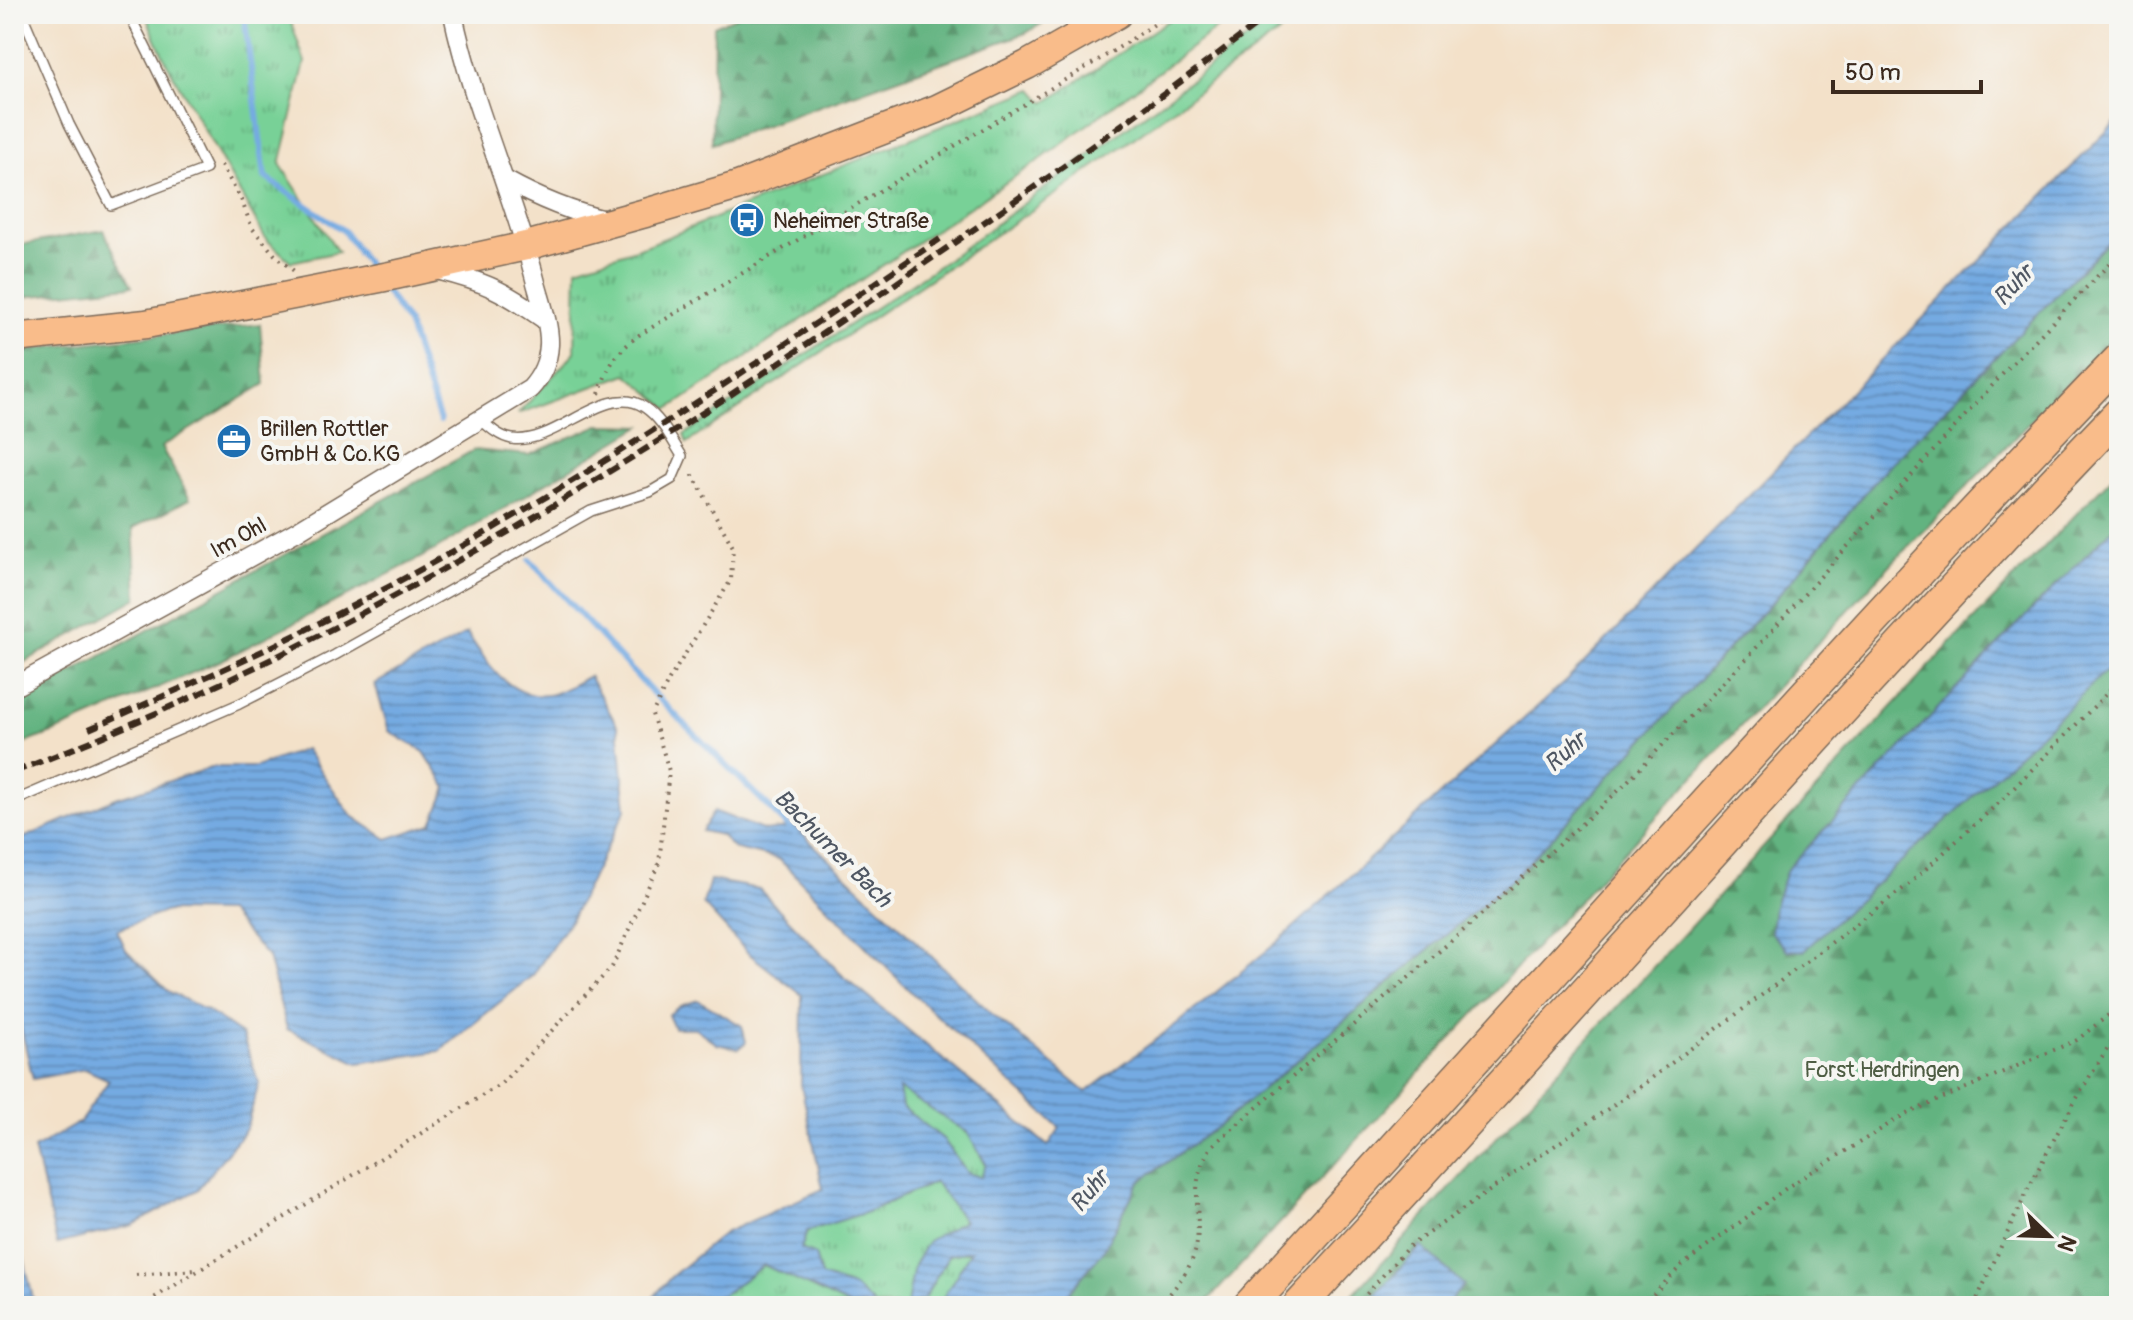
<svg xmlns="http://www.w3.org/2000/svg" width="2133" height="1320" font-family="Pangolin,sans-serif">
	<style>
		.grass { fill: url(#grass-tufts); stroke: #5a7e5a; stroke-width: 2 }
		.forest { fill: url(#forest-firs); stroke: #4e6e4f; stroke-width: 2 }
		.water { fill: url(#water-rules); stroke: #586a80; stroke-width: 2; fill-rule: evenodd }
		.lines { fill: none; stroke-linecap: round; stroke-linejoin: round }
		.stream { stroke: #74aae2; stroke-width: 6 }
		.service-casing { stroke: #7b6a5a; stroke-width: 12 }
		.minor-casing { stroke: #7b6a5a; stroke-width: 21 }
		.primary-casing { stroke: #7b6a5a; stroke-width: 31 }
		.motorway-casing { stroke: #7b6a5a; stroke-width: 35 }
		.path { stroke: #7b6a5a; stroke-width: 4; stroke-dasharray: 2 6; stroke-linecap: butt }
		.service { stroke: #fff; stroke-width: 9 }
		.minor { stroke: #fff; stroke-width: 18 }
		.primary { stroke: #f9bc8a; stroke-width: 28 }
		.motorway { stroke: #f9bc8a; stroke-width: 32 }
		.rail { stroke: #3b2a1e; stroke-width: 6; stroke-dasharray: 12 6; stroke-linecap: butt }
		.labels { text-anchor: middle; stroke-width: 8; stroke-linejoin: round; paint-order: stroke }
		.poi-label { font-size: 22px; fill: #3b2a1e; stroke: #f6f6f2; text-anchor: start }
		.street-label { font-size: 22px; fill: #3b2a1e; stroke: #f6f6f2 }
		.park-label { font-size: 22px; fill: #4d5c42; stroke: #f6f6f2 }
		.water-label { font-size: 24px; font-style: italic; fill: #4f5763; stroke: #f6f6f2 }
	</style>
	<defs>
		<pattern id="grass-tufts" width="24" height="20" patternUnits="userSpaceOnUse" patternTransform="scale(2)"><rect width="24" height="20" fill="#78d197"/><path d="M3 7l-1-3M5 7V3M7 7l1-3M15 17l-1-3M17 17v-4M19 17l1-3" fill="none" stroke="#64aa7b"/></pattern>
		<pattern id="forest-firs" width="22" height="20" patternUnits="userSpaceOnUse" patternTransform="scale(2)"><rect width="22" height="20" fill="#62b380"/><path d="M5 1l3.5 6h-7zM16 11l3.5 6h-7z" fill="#529268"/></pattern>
		<pattern id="water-rules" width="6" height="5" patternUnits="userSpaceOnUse" patternTransform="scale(2)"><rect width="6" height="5" fill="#74aae2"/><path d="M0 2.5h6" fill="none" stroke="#608bb7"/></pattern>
	</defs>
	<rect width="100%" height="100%" fill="#f6f6f2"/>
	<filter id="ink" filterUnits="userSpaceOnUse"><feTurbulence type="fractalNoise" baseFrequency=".0125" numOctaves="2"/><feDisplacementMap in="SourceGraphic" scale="16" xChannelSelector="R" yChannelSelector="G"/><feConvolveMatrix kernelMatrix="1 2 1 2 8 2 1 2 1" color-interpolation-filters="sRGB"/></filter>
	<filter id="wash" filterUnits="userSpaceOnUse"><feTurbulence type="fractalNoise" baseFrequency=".006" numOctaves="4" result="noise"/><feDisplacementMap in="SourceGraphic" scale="32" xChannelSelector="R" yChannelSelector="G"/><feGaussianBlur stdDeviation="1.8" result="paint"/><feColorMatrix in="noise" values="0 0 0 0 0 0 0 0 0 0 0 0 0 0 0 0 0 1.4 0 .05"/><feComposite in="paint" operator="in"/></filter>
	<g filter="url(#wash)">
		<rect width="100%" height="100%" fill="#f3e1c9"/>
		<!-- grass -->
		<g class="grass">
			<path d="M145,14H288L305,62L280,164L338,252L291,262L266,239L166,62Z"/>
			<path d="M1178,14H1236L1044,157L669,409L627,374L518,414L575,352L577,268L648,245L1033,89L1045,103Z"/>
			<path d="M1281,14H1305L1065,188L687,443L684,435L947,260Z"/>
			<path d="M898,1088L967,1132L986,1165L981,1178L967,1173L943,1139L902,1107Z"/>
			<path d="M936,1182L964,1222L924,1299L949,1255L972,1251L938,1306H875L855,1288L821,1276L815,1255L801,1249L807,1231L867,1212Z"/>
			<path d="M764,1265L851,1306H707Z"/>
		</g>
		<!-- forest -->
		<g class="forest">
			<path d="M742,14H1058L1026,33L712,144L714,26Z"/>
			<path d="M103,230L132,286L14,298V246Z"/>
			<path d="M2119,231V331L1893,562L1203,1306H1057L1102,1253L1139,1182L1220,1125L1515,877L1776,598L1882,473Z"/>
			<path d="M260,324L265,384L161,447L190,499L133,528L137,598L14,668V351Z"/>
			<path d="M599,425L641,426L430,553L222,660L55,732L14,747V704L474,450L529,455Z"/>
			<path d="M2119,470V1306H1342L1951,643Z"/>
		</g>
		<!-- water -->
		<g class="water">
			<path d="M2119,119V231L1882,473L1776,598L1515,877L1220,1125L1139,1182L1102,1253L1057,1306H938L971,1251L949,1255L924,1299L907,1305L914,1265L928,1241L964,1221L935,1182L867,1212L807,1231L801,1249L815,1255L821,1276L855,1288L875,1306H851L764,1265L707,1306H646L671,1277L724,1233L823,1189L801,1085L802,995L748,953L703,904L710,880L759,889L844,977L1048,1146L1060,1128L912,993L779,859L733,848L721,835L702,831L714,811L765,831L795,827L992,1014L1086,1092L1187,1016L1274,945L1568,679ZM899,1089L967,1132L986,1164L981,1177L967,1173L943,1139L902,1107Z"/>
			<path d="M2119,522V657C2019,760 1908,852 1804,951L1787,950L1771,933L1774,906L1787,869L2009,633Z"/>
			<path d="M467,633C485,661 510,700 548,695C562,693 577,682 589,676L618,727L626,809L571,919L533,975L440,1051L358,1063L287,1029L268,957L228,912L167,911L117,930L126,950L168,991L209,1012L242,1035L259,1083L246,1129L197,1190L133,1225L57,1244L34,1149L80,1122L109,1080L85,1069L33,1079L14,998V842L116,798L214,767H256L305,749L351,815L387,839L432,824L447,788L424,752L389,731L375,684Z"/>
			<path d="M698,1000L742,1026L746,1042L739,1049L717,1044L695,1028H674L668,1015L680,1006Z"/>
			<path d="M14,1215L34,1303L14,1306Z"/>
			<path d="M1421,1246L1464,1285L1445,1306H1365Z"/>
		</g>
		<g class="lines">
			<!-- stream -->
			<g class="stream">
				<path d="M244,14L265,177L344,231L371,270"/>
				<path d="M382,286L408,324L440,421"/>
				<path d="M530,560L649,689L795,833"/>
			</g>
		</g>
	</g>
	<g filter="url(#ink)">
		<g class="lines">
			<defs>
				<g id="service">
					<path d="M22,14L69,124L111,205L206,169L129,14"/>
					<path d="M14,801L239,704L335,655L591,511L650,492L672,479L682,456C671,439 662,419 644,407C606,381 555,446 512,439C500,437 490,428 481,420"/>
				</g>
				<g id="minor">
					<path d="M505,180C539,199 571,212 609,221"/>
					<path d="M437,270C486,282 504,291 545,320"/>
					<path d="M14,687L297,531L530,389C542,376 548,363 549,345C550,324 540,299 535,279C512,190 472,105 453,14"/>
				</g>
				<path id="primary" d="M14,338L146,324L395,275L526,246L649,212L738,186L937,109L1027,65L1117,14"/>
				<g id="motorway">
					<path d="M1249,1306C1540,991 1822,668 2119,360"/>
					<path d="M1299,1306C1573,1010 1839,705 2119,414"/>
				</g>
			</defs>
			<!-- service casing -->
			<use href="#service" class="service-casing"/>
			<!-- minor casing -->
			<use href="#minor" class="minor-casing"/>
			<!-- primary casing -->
			<use href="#primary" class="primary-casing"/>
			<!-- motorway casing -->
			<use href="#motorway" class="motorway-casing"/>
			<!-- path -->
			<g class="path">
				<path d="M221,165L241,199L252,228L275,255L294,271"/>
				<path d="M599,394C608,365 616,353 639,335L1115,50L1170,14"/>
				<path d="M136,1275L196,1270"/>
				<path d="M141,1306L501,1084L612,967L659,863L669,771L652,714L669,680L731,580L733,547L690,470"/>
				<path d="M1160,1306C1175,1287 1194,1267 1197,1242C1201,1205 1188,1180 1212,1146L1464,930L1617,792L1748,657L2008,368L2119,254"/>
				<path d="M1356,1306L1408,1247L1641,1086L1908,885L2004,798L2119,681"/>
				<path d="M1642,1306L1681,1266L1789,1186L1904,1115L2077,1040L2111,1013L2119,1011"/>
				<path d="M1974,1306C2016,1212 2061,1116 2119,1031"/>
			</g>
			<!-- service -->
			<use href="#service" class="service"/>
			<!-- minor -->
			<use href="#minor" class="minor"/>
			<!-- primary -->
			<use href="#primary" class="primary"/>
			<!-- motorway -->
			<use href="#motorway" class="motorway"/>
			<!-- rail -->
			<g class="rail">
				<path d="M89,729C170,693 252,658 331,617C545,508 745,372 943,237"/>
				<path d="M14,772C344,645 639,463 928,261C1044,181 1159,100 1270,14"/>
			</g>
		</g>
	</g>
	<!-- icons -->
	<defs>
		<symbol id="bus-disc" viewBox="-11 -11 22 22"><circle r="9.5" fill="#1f6fb2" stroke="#f6f6f2"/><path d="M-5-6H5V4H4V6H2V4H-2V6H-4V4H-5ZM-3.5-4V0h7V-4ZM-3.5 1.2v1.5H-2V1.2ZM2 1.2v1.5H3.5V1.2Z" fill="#fff"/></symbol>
		<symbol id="office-disc" viewBox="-11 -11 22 22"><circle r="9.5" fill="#1f6fb2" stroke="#f6f6f2"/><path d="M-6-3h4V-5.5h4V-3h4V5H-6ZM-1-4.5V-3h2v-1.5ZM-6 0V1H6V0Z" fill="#fff"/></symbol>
	</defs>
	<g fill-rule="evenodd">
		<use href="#bus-disc" x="727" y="200" width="40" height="40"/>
		<use href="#office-disc" x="214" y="421" width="40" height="40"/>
	</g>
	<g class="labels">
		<!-- poi labels -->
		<g class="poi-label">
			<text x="773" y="228">Neheimer Straße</text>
			<text x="260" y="436">Brillen Rottler<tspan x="260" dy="25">GmbH &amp; Co.KG</tspan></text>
		</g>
		<!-- street labels -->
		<g class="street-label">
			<text transform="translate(238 537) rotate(-29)" y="8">Im Ohl</text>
		</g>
		<!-- park labels -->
		<g class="park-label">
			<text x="1882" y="1077">Forst Herdringen</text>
		</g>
		<!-- water labels -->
		<g class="water-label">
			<text transform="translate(2013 285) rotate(-47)" y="8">Ruhr</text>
			<text transform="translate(1565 752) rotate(-42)" y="8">Ruhr</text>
			<text transform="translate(833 848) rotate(45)" y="8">Bachumer Bach</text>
			<text transform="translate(1089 1191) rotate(-51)" y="8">Ruhr</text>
		</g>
	</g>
	<!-- margin -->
	<rect width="2133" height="1320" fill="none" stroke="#f6f6f2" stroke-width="48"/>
	<!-- north arrow -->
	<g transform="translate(2049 1236) rotate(113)" stroke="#f6f6f2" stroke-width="6" paint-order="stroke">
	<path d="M0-6L14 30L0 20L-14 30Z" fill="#3b2a1e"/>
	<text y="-12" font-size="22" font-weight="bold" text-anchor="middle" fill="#3b2a1e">N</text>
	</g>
	<!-- scale -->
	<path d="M1833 80v12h148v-12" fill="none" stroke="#3b2a1e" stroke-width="4"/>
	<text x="1845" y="80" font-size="24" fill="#3b2a1e" stroke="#f6f6f2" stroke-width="6" paint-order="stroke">50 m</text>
</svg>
